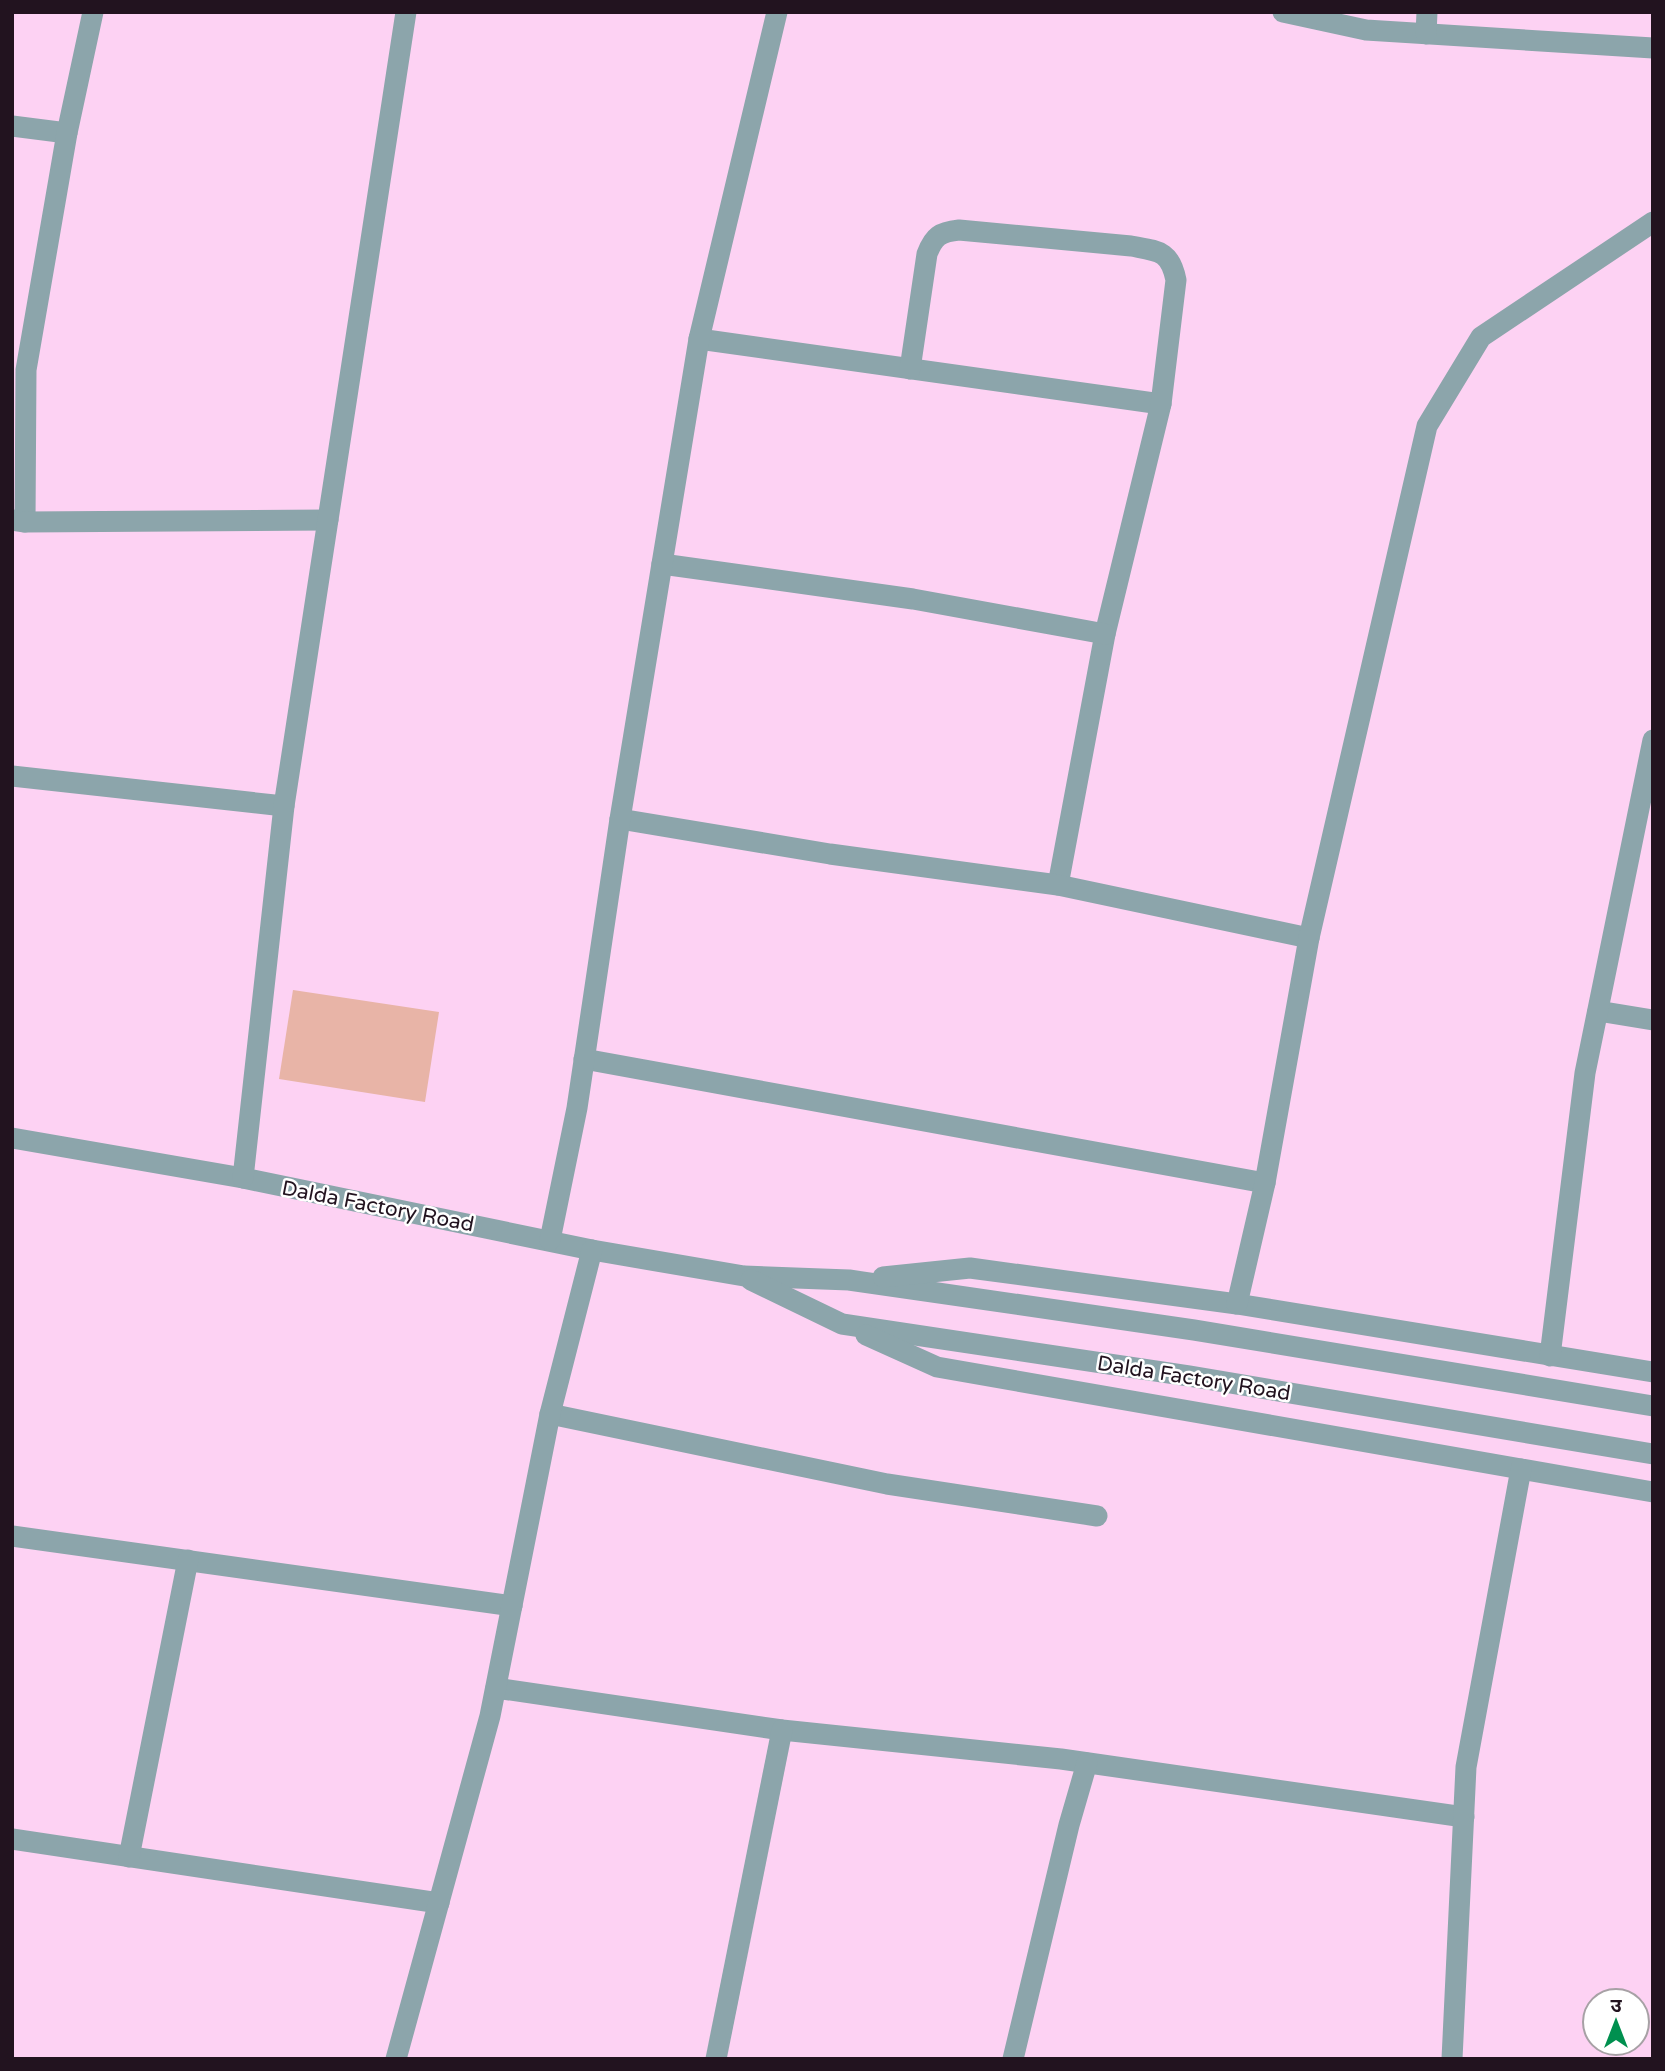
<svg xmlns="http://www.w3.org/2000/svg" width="1665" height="2071" font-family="'Varela Round','Noto Sans Devanagari',sans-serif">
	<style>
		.building { fill: #e8b4a7 }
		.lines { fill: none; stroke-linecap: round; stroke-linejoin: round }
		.minor { stroke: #8ca5ab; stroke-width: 21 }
		.labels { text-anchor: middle; stroke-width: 5; stroke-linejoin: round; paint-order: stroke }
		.street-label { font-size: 21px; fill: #22131f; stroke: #fff }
	</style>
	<rect width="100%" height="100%" fill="#fdd2f3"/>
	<!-- building -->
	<path class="building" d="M293,990L439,1012L425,1102L279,1079Z"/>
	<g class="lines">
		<!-- minor -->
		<g class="minor">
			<path d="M1283,12L1366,30L1653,48"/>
			<path d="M1426,34L1427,12"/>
			<path d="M12,126L67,133"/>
			<path d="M699,339L1161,404"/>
			<path d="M910,369L927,254C934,236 940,232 959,230L1131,246C1158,251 1170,250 1176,280L1161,404L1105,634L1058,885"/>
			<path d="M12,520L25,522L26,370L67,133L93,12"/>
			<path d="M25,522L328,520"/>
			<path d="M662,564L913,599L1105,634"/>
			<path d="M12,776L284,806"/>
			<path d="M620,819L830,854L1058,885L1309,938"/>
			<path d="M1598,1011L1653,1020"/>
			<path d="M584,1059L1265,1183"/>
			<path d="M12,1138L243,1178L592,1250L744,1276L849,1280L1194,1330L1653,1406"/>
			<path d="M243,1178L284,806L406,12"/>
			<path d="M550,1240L577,1108L620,819L699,339L777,12"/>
			<path d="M883,1277L970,1268L1237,1304L1653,1372"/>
			<path d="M751,1280L842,1324L1189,1376L1653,1454"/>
			<path d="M1237,1304L1265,1183L1309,938L1427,426L1481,337L1653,222"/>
			<path d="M866,1335L937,1367L1653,1492"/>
			<path d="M1550,1356L1585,1073L1653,740"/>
			<path d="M550,1414L887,1484L1097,1516"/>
			<path d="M12,1536L512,1606"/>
			<path d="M496,1688L782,1730L1061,1759L1464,1817"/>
			<path d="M12,1839L439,1903"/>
			<path d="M129,1857L188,1560"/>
			<path d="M396,2059L490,1716L550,1414L592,1250"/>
			<path d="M716,2059L782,1730"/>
			<path d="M1013,2059L1069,1825L1087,1763"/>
			<path d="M1452,2059L1466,1767L1521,1469"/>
		</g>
	</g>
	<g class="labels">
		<!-- street labels -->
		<g class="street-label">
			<text transform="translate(378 1206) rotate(11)" y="7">Dalda Factory Road</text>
			<text transform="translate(1194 1378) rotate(9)" y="7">Dalda Factory Road</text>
		</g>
	</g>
	<!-- border -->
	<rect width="1665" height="2071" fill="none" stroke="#22131f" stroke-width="28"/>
	<!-- north arrow -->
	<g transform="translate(1616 2022)"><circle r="33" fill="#ffffff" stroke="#a7a1a5" stroke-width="2"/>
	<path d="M0-5L12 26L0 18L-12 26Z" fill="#00904f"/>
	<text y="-10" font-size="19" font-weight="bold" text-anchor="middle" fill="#22131f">उ</text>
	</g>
</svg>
